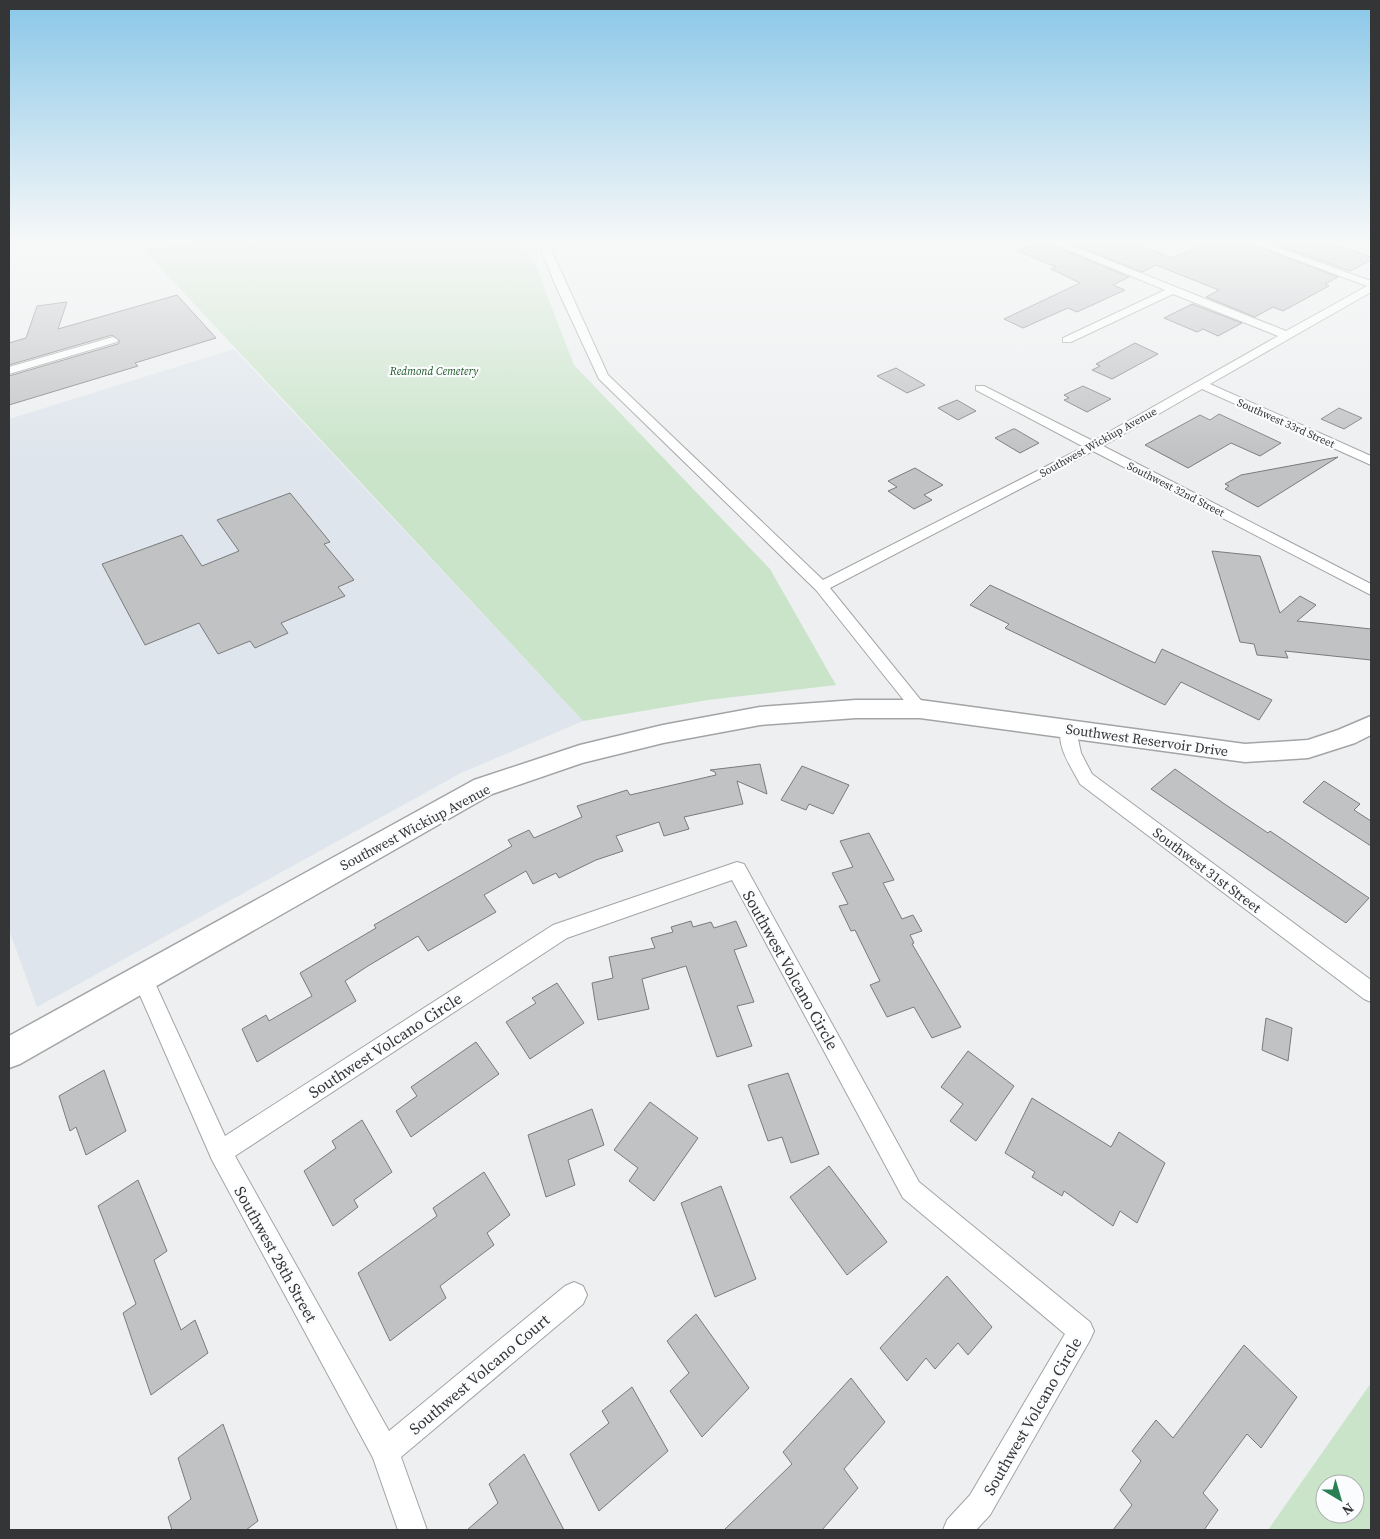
<svg xmlns="http://www.w3.org/2000/svg" width="1380" height="1539" font-family="'Source Serif 4',serif">
	<style>
		.built { fill: #dee5ec }
		.green { fill: #cae4ca; fill-rule: evenodd }
		.building { fill: #c0c2c4; stroke: #7a7b7d }
		.lines { fill: none; stroke-linecap: round; stroke-linejoin: round }
		.street-casing { stroke: #a2a4a5; stroke-width: 2 }
		.secondary-casing { stroke: #a2a4a5; stroke-width: 3 }
		.street { fill: #fff; fill-rule: evenodd }
		.secondary { fill: #fff; fill-rule: evenodd }
		.labels { text-anchor: middle; stroke-width: 4.5; stroke-linejoin: round; paint-order: stroke }
		.far-park-label { font-size: 11px; font-style: italic; fill: #205925; stroke: #fafcfe }
		.far-street-label { font-size: 11px; fill: #343536; stroke: #fafcfe }
		.street-label { font-size: 14px; fill: #343536; stroke: #fafcfe }
		.near-street-label { font-size: 16px; fill: #343536; stroke: #fafcfe }
	</style>
	<rect width="100%" height="100%" fill="#edeff0"/>
	<!-- built -->
	<path class="built" d="M234,349L583,721L461,773L37,1007L9,930V419Z"/>
	<!-- green -->
	<g class="green">
		<path d="M209,240H522L538,272L574,365L770,569L836,685L708,700L583,721L143,249Z"/>
		<path d="M1371,1383V1530H1268ZM1325,1484H1355V1514H1325Z"/>
	</g>
	<!-- building -->
	<g class="building">
		<path d="M1063,240H1125L1172,258L1213,240H1241L1338,277L1325,284L1329,286L1283,311L1273,307L1255,317L1206,297L1219,290L1206,285L1156,265L1142,272Z"/>
		<path d="M1263,240H1322L1371,257V260L1350,271Z"/>
		<path d="M1042,241L1129,277L1113,285L1125,290L1077,312L1068,308L1023,328L1004,319L1080,283L1051,269L1056,267L1018,251Z"/>
		<path d="M177,295L216,338L135,363L138,366L9,405V376L118,344L120,341L112,335L9,365V343L26,338L37,306L67,302L58,329Z"/>
		<path d="M1192,304L1242,323L1218,336L1203,329L1197,332L1164,318Z"/>
		<path d="M1135,343L1158,354L1112,379L1092,370L1100,366L1096,364Z"/>
		<path d="M896,368L925,385L907,393L877,376Z"/>
		<path d="M1083,386L1111,399L1087,412L1064,400L1069,398L1064,395Z"/>
		<path d="M957,400L976,411L958,420L938,408Z"/>
		<path d="M1339,408L1362,418L1344,429L1321,419Z"/>
		<path d="M1219,414L1281,443L1260,456L1231,443L1188,468L1145,445L1200,415L1210,420Z"/>
		<path d="M1013,429H1015L1039,443L1020,453L995,438Z"/>
		<path d="M1338,457L1258,507L1225,489L1229,486L1225,484L1241,475Z"/>
		<path d="M915,468L943,485L924,495L932,500L914,509L888,491L897,487L888,481Z"/>
		<path d="M290,493L330,542L324,544L354,580L338,587L345,596L281,623L288,633L255,648L250,641L218,654L199,623L145,645L102,564L182,535L202,566L239,551L217,520Z"/>
		<path d="M1212,551L1260,556L1280,613L1300,596L1316,605L1297,621L1371,629V660L1285,651L1288,658L1257,655L1254,644L1240,642Z"/>
		<path d="M990,585L1155,663L1162,649L1272,700L1259,720L1181,682L1165,705L1005,628L1009,624L970,605Z"/>
		<path d="M760,764L767,794L737,781L743,804L684,817L689,829L664,836L659,822L616,836L623,851L596,860L559,878L556,873L533,884L526,871L484,895L496,912L428,951L418,936L368,966L345,981L356,1001L257,1062L242,1029L266,1015L269,1021L312,996L300,973L376,928L374,925L512,846L508,840L529,830L534,838L582,817L577,806L627,790L630,795L716,775L715,772L710,770Z"/>
		<path d="M802,766L849,785L833,814L809,804L806,810L781,800Z"/>
		<path d="M1175,769L1226,805L1268,833L1270,831L1369,898L1346,923L1151,789Z"/>
		<path d="M1324,781L1360,804L1354,810L1371,821V846L1303,802Z"/>
		<path d="M869,833L894,880L883,883L902,919L913,915L922,931L910,935L914,943L912,944L961,1027L932,1038L914,1007L887,1017L870,985L880,981L855,930L851,931L839,906L848,904L832,873L853,867L840,841Z"/>
		<path d="M691,921L693,927L711,922L714,928L736,921L747,946L734,950L754,1002L737,1006L752,1046L717,1057L686,966L642,979L649,1009L598,1020L592,983L613,978L609,957L655,948L651,938L673,932L671,927Z"/>
		<path d="M557,983L584,1023L530,1059L506,1022L536,1003L532,998Z"/>
		<path d="M1266,1018L1292,1028L1288,1061L1262,1050Z"/>
		<path d="M476,1042L499,1074L411,1137L396,1111L417,1096L411,1087Z"/>
		<path d="M968,1051L1014,1086L976,1141L950,1121L963,1104L941,1087Z"/>
		<path d="M104,1070L126,1131L86,1155L76,1127L70,1131L59,1096Z"/>
		<path d="M788,1073L819,1154L791,1163L782,1137L768,1141L748,1085Z"/>
		<path d="M1032,1098L1111,1147L1119,1132L1165,1163L1137,1223L1120,1211L1113,1226L1064,1191L1062,1196L1032,1177L1035,1172L1005,1153Z"/>
		<path d="M650,1102L698,1138L654,1201L629,1181L638,1168L614,1150Z"/>
		<path d="M592,1109L604,1145L568,1160L575,1185L546,1197L528,1135Z"/>
		<path d="M362,1120L392,1172L354,1200L358,1207L333,1226L304,1171L336,1148L332,1141Z"/>
		<path d="M829,1166L887,1242L847,1275L790,1197Z"/>
		<path d="M484,1172L510,1215L487,1233L494,1245L440,1286L446,1298L390,1341L358,1273L437,1216L433,1208Z"/>
		<path d="M138,1180L167,1251L154,1260L181,1330L195,1320L208,1353L151,1395L123,1313L136,1304L98,1206Z"/>
		<path d="M721,1186L756,1279L715,1297L681,1203Z"/>
		<path d="M947,1276L992,1327L968,1355L958,1343L935,1369L926,1358L907,1381L880,1348Z"/>
		<path d="M696,1314L749,1388L702,1437L670,1391L689,1373L667,1341Z"/>
		<path d="M1244,1345L1297,1397L1261,1448L1247,1434L1203,1493L1218,1510L1204,1530H1113L1132,1505L1120,1490L1141,1461L1132,1451L1156,1420L1173,1438Z"/>
		<path d="M851,1378L885,1422L844,1469L858,1488L822,1530H724L792,1464L783,1452Z"/>
		<path d="M632,1387L668,1451L599,1511L570,1454L609,1423L602,1411Z"/>
		<path d="M223,1424L258,1521L246,1530H172L168,1517L191,1499L178,1458Z"/>
		<path d="M524,1454L564,1530H467L498,1503L489,1484Z"/>
	</g>
	<g class="lines">
		<defs>
			<g id="street">
				<path d="M544,240H556L549,245L608,375L823,580L1084,447L976,390V386H984L1093,441L1278,336L1173,294L1071,342H1063V338L1165,290L1044,240H1058L1286,331L1367,286L1243,240H1257L1371,281V292L1210,384L1371,456V465L1202,389L1103,446L1371,584V595L1093,451L830,588L928,709L926,713L920,715L914,713L816,590L599,379L555,284L539,244Z"/>
				<path d="M113,337L118,340L117,342L9,374V367Z"/>
				<path d="M1069,723L1075,725L1081,753L1092,774L1371,980V1002L1364,999L1080,784C1072,768 1053,742 1063,725Z"/>
				<path d="M737,862L744,864L919,1182L1090,1322L1094,1331L1090,1340L990,1515L976,1530H943L947,1520L970,1495L1065,1334L903,1198L732,880L567,938L235,1156L389,1431L565,1286L574,1282L583,1286L587,1295L583,1304L401,1457L427,1530H398L373,1458L212,1160L132,977L135,970L142,968L149,970L225,1136L553,925Z"/>
			</g>
			<path id="secondary" d="M856,700H920L1245,744L1308,740L1338,730L1371,716V735L1355,743L1308,758L1245,762L920,718H856L760,725L663,743L582,763L492,794L20,1064L9,1068V1036L474,780L580,745L663,725L760,707Z"/>
		</defs>
		<!-- street casing -->
		<use href="#street" class="street-casing"/>
		<!-- secondary casing -->
		<use href="#secondary" class="secondary-casing"/>
		<!-- street -->
		<use href="#street" class="street"/>
		<!-- secondary -->
		<use href="#secondary" class="secondary"/>
	</g>
	<!-- sky -->
	<linearGradient id="sky" x2="0" y2="1"><stop stop-color="#8ac7e8"/><stop offset="0.53" stop-color="#f7f8f8"/><stop offset="1" stop-color="#f7f8f8" stop-opacity="0"/></linearGradient>
	<rect width="1380" height="456" fill="url(#sky)"/>
	<g class="labels">
		<!-- far-park labels -->
		<g class="far-park-label">
			<text x="434" y="375">Redmond Cemetery</text>
		</g>
		<!-- far-street labels -->
		<g class="far-street-label">
			<text transform="translate(1286 423) rotate(24)" y="4">Southwest 33rd Street</text>
			<text transform="translate(1098 442) rotate(-29)" y="4">Southwest Wickiup Avenue</text>
			<text transform="translate(1176 489) rotate(27)" y="4">Southwest 32nd Street</text>
		</g>
		<!-- street labels -->
		<g class="street-label">
			<text transform="translate(1147 740) rotate(8)" y="5">Southwest Reservoir Drive</text>
			<text transform="translate(415 827) rotate(-28)" y="5">Southwest Wickiup Avenue</text>
			<text transform="translate(1207 870) rotate(37)" y="5">Southwest 31st Street</text>
		</g>
		<!-- near-street labels -->
		<g class="near-street-label">
			<text transform="translate(791 970) rotate(61)" y="6">Southwest Volcano Circle</text>
			<text transform="translate(385 1045) rotate(-33)" y="6">Southwest Volcano Circle</text>
			<text transform="translate(276 1254) rotate(61)" y="6">Southwest 28th Street</text>
			<text transform="translate(479 1374) rotate(-40)" y="6">Southwest Volcano Court</text>
			<text transform="translate(1032 1416) rotate(-60)" y="6">Southwest Volcano Circle</text>
		</g>
	</g>
	<!-- border -->
	<rect width="1380" height="1539" fill="none" stroke="#343536" stroke-width="20"/>
	<!-- north arrow -->
	<g transform="translate(1340 1499) rotate(142)"><circle r="24" fill="#fafcfe" stroke="#abacae"/>
	<path d="M0-4L9 19L0 12L-9 19Z" fill="#2a8053"/>
	<text y="-8" font-size="14" font-weight="bold" text-anchor="middle" fill="#343536">N</text>
	</g>
</svg>
